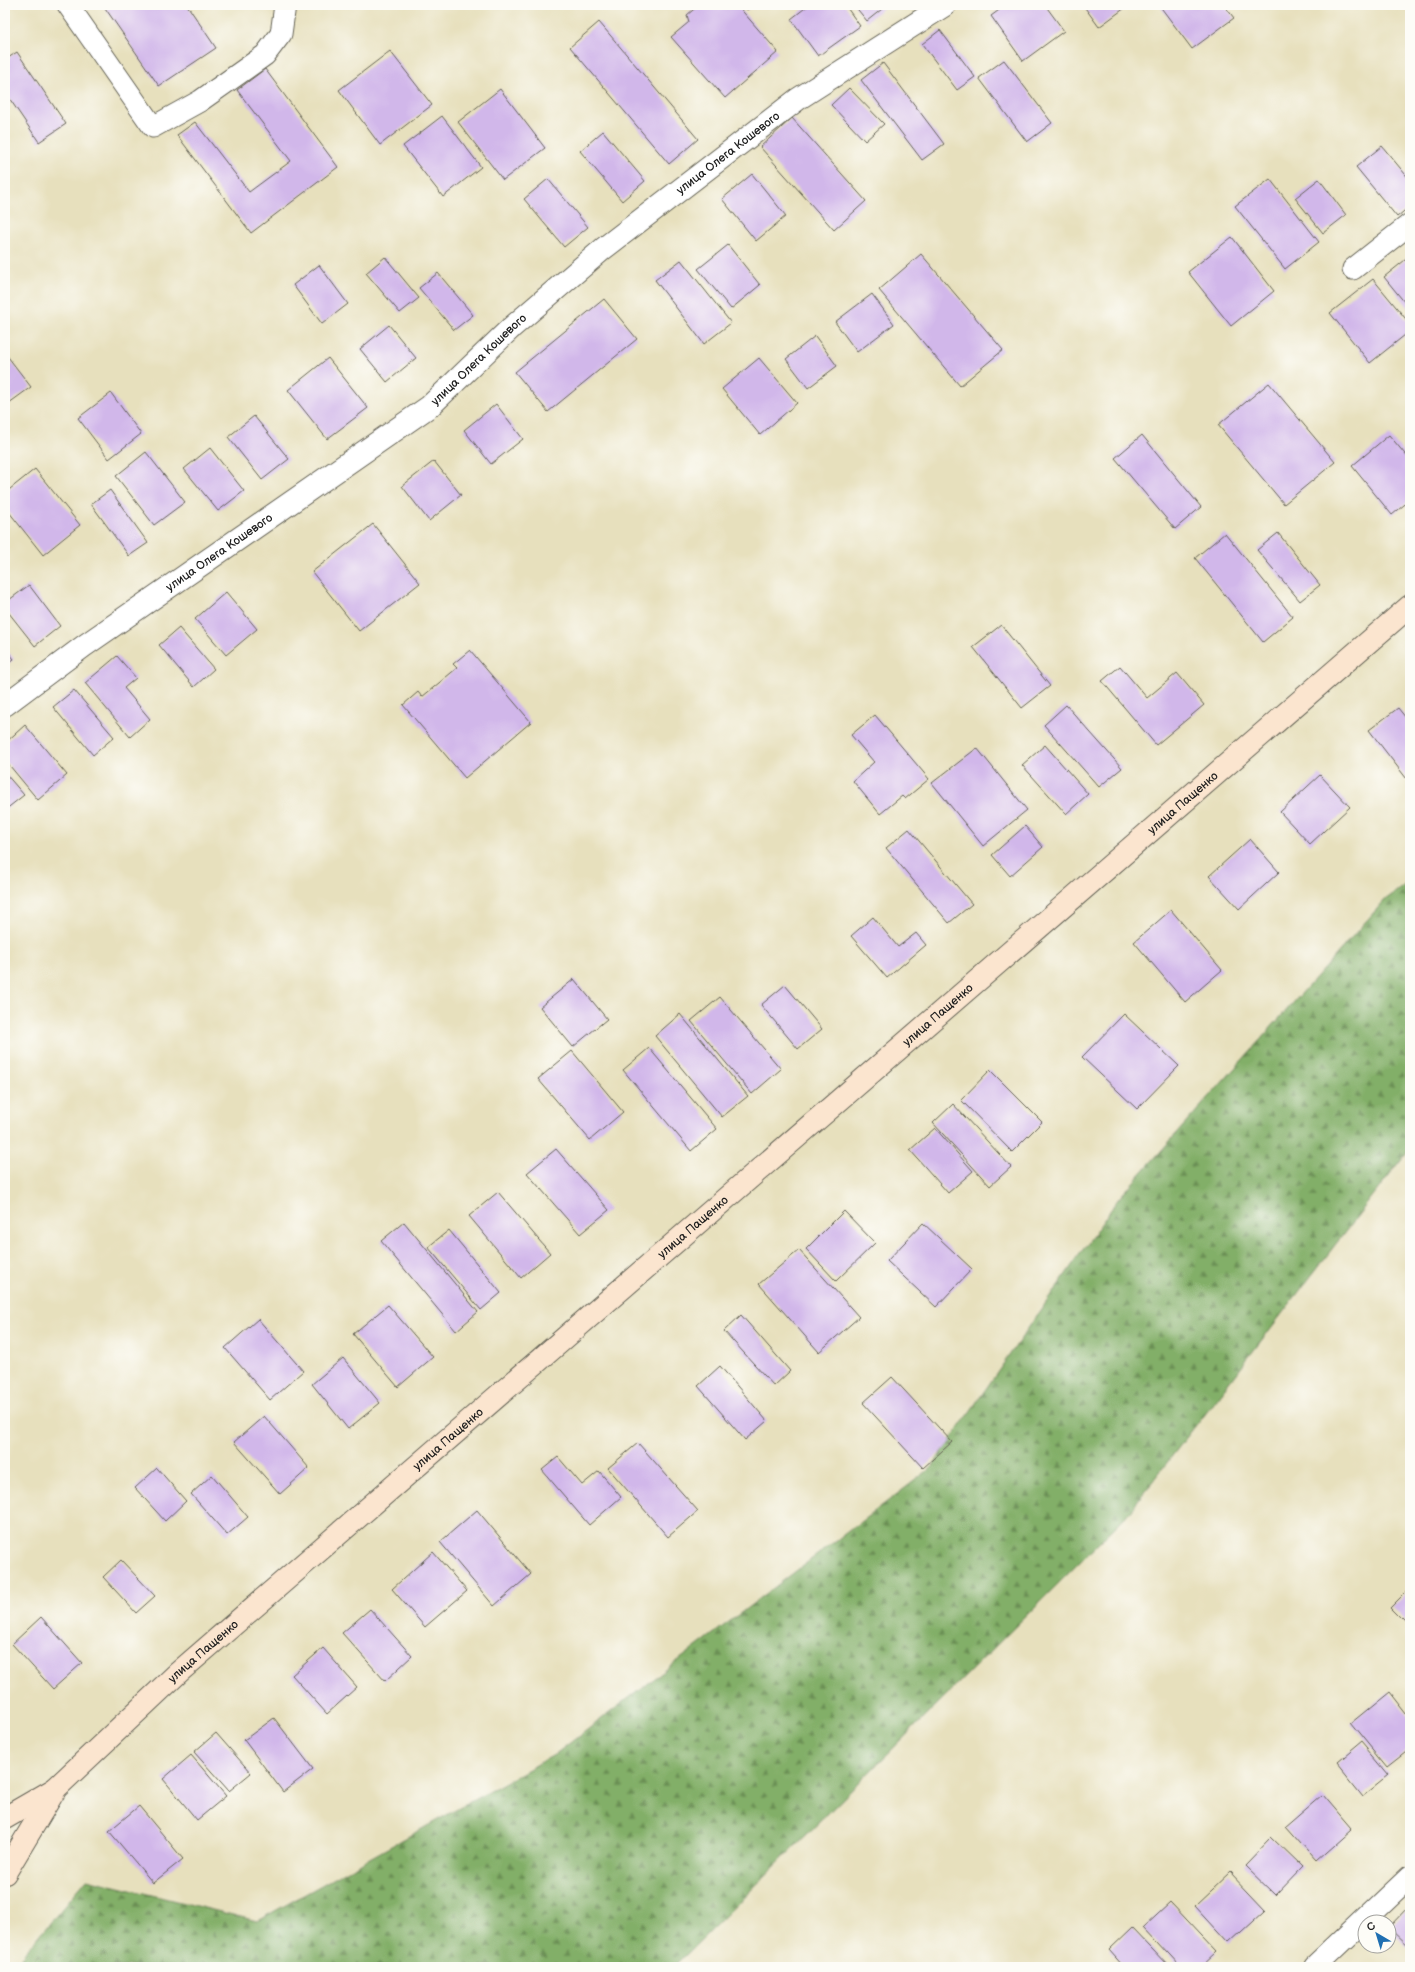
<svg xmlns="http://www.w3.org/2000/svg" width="1415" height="1972" font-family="'Balsamiq Sans',sans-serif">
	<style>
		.forest { fill: url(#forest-firs); stroke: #4f6642 }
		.building { fill: #d1b7ea }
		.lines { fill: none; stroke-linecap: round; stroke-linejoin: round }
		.lane-casing { stroke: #636154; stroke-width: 23 }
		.street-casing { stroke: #636154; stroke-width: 24 }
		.secondary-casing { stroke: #636154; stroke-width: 24 }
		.lane { stroke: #fff; stroke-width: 21 }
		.street { stroke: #fff; stroke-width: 22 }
		.secondary { stroke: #fbe5cf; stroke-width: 22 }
		.labels { text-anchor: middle; stroke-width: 3; stroke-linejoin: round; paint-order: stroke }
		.street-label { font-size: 12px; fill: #1c1c1c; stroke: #fdfcf7 }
	</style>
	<defs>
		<pattern id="forest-firs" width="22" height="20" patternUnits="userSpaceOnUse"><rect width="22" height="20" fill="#82af67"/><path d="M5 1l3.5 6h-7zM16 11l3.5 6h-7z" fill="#6a8e54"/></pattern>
	</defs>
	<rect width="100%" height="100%" fill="#fdfcf7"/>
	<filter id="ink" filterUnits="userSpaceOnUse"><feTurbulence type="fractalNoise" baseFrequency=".025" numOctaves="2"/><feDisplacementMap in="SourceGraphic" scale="8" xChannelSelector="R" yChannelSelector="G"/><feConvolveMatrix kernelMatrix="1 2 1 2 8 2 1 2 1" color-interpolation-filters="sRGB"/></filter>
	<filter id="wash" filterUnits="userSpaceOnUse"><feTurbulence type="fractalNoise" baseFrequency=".012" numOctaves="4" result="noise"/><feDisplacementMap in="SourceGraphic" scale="16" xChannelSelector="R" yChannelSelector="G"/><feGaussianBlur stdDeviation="0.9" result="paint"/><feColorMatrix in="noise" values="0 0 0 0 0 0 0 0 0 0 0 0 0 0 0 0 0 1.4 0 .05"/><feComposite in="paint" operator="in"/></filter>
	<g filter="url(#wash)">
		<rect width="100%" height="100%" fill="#e7e0bd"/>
		<!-- forest -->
		<path class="forest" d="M1410,881V1148L1125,1517L674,1967H13L87,1879L257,1921L554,1755L930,1469L1119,1198L1385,900Z"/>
		<g id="blocks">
			<!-- building -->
			<g class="building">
				<path d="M103,5H187L216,48L159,86Z"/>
				<path d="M699,5H737L778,52L725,98L671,37L689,22L687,15Z"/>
				<path d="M743,5H753L747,10Z"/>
				<path d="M809,5H845L860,26L818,56L791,19Z"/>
				<path d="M854,5H887L867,21Z"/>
				<path d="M1006,5H1045L1064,31L1023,61L991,16Z"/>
				<path d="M1083,5H1129L1099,27Z"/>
				<path d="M1159,5H1224L1234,18L1192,49Z"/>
				<path d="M599,22L698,139L669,164L570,47Z"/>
				<path d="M940,30L975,77L957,90L922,44Z"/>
				<path d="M390,51L432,105L380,145L339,90Z"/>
				<path d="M17,52L66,124L39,142L5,92V60Z"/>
				<path d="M1004,60L1052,123L1027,142L979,78Z"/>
				<path d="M883,63L944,144L922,160L861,80Z"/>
				<path d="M265,69L338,167L251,233L177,135L195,122L249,192L291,161L237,90Z"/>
				<path d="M849,88L884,124L865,141L831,105Z"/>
				<path d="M500,89L545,148L503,180L458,122Z"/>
				<path d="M442,116L481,167L443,197L403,146Z"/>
				<path d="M792,118L866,201L834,230L760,147Z"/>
				<path d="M603,131L645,181L622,201L580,151Z"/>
				<path d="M1382,146L1410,180V206L1397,217L1356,167Z"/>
				<path d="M752,174L786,216L756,241L722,199Z"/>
				<path d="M548,179L588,227L564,247L524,199Z"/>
				<path d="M1270,179L1319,242L1285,269L1235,206Z"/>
				<path d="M1319,179L1346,215L1323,233L1295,198Z"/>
				<path d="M1232,237L1274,291L1231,326L1188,272Z"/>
				<path d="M728,245L760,285L731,309L698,269Z"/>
				<path d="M921,254L1003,350L960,386L879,290Z"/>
				<path d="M1410,256V309L1384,277Z"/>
				<path d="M385,257L419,298L400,313L366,273Z"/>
				<path d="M681,260L731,323L704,344L655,280Z"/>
				<path d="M319,265L348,304L322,324L293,285Z"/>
				<path d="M438,273L473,315L454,330L419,288Z"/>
				<path d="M1373,279L1410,324V331L1370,363L1330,313Z"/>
				<path d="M872,294L894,324L857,352L835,322Z"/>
				<path d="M604,299L637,339L548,412L515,372Z"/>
				<path d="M389,325L416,358L387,382L360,349Z"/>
				<path d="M815,336L837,366L808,388L786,359Z"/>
				<path d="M5,353L31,387L5,406Z"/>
				<path d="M328,358L368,408L327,439L288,390Z"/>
				<path d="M759,358L797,403L760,435L722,389Z"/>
				<path d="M1269,383L1335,462L1284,504L1218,425Z"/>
				<path d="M111,393L141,434L109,459L78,418Z"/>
				<path d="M496,404L523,439L491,464L464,430Z"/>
				<path d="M254,416L289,459L262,480L228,437Z"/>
				<path d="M1142,435L1201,507L1175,529L1115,458Z"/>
				<path d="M1389,435L1410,460V500L1392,515L1352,466Z"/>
				<path d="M210,448L244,491L218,511L184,469Z"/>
				<path d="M146,452L185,502L154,525L116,476Z"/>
				<path d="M434,461L461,495L429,521L402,486Z"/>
				<path d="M35,469L80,525L43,555L5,507V493Z"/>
				<path d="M110,490L148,543L129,556L91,504Z"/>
				<path d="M373,524L420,583L359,631L312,572Z"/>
				<path d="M1225,533L1293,617L1263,642L1195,558Z"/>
				<path d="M1278,533L1320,585L1300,601L1257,550Z"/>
				<path d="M29,585L60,626L35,646L5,608V603Z"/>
				<path d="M226,592L257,629L226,655L195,619Z"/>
				<path d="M1001,625L1050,686L1022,708L973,647Z"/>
				<path d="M179,628L214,669L194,687L159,645Z"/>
				<path d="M5,648L14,659L5,666Z"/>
				<path d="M470,650L531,722L465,778L403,705L418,692L422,697L457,668L453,664Z"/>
				<path d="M117,656L136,678L124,688L150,719L130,737L85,683Z"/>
				<path d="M1120,666L1147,698L1177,673L1204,705L1156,745L1102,681Z"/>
				<path d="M74,690L114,737L93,755L53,707Z"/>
				<path d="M1066,705L1122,768L1099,787L1044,725Z"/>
				<path d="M1398,708L1410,723V783L1369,730Z"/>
				<path d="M875,715L929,779L905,799L902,796L880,814L853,781L874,762L851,735Z"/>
				<path d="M25,725L67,775L38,800L5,760V743Z"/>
				<path d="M1045,745L1088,794L1066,814L1022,765Z"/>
				<path d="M977,748L1027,810L983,846L932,783Z"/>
				<path d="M5,773L24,795L5,810Z"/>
				<path d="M1320,775L1350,807L1310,844L1280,812Z"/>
				<path d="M1025,826L1043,847L1010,876L992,855Z"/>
				<path d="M909,829L972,904L949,923L886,848Z"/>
				<path d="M1250,839L1279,872L1239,909L1209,876Z"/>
				<path d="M1171,910L1222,970L1185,1002L1134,942Z"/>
				<path d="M873,917L898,947L916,933L926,945L887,978L851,936Z"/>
				<path d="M574,979L607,1019L573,1047L540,1007Z"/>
				<path d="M785,985L822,1029L798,1049L761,1005Z"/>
				<path d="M720,997L781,1069L752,1094L691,1021Z"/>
				<path d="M680,1014L748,1096L722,1117L655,1036Z"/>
				<path d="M1124,1014L1179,1066L1137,1109L1082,1057Z"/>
				<path d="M649,1048L717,1129L691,1151L623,1070Z"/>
				<path d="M572,1051L623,1112L590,1140L538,1079Z"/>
				<path d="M990,1070L1042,1122L1012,1152L961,1100Z"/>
				<path d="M953,1104L1011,1167L990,1186L933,1123Z"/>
				<path d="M935,1128L973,1171L948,1193L910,1150Z"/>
				<path d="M556,1149L609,1210L580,1234L527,1173Z"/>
				<path d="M498,1192L550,1253L521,1278L469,1216Z"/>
				<path d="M844,1211L875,1243L836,1281L806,1249Z"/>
				<path d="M404,1222L478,1312L456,1331L381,1241Z"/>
				<path d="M923,1223L972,1269L936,1307L887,1261Z"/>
				<path d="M449,1230L501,1293L481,1310L428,1247Z"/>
				<path d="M799,1250L859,1317L819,1352L759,1284Z"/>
				<path d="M388,1305L433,1357L398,1387L353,1334Z"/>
				<path d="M741,1315L790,1371L774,1386L724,1331Z"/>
				<path d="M258,1319L303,1371L270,1400L225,1348Z"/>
				<path d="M343,1358L380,1403L348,1429L312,1384Z"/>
				<path d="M720,1366L767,1421L745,1440L698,1386Z"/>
				<path d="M892,1377L952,1442L923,1468L863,1403Z"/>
				<path d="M264,1416L309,1468L280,1494L234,1442Z"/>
				<path d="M638,1443L698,1511L668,1537L608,1468Z"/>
				<path d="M558,1457L582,1485L599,1471L621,1497L589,1525L542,1470Z"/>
				<path d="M157,1468L186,1501L165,1521L135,1488Z"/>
				<path d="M212,1475L248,1517L227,1535L191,1494Z"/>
				<path d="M477,1510L531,1574L494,1606L440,1542Z"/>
				<path d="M433,1552L467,1591L425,1627L392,1589Z"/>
				<path d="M121,1560L155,1596L136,1613L103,1577Z"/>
				<path d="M1410,1588V1626L1391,1607Z"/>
				<path d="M370,1609L412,1656L385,1681L342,1633Z"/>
				<path d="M41,1617L82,1663L53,1689L12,1644Z"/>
				<path d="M323,1648L357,1687L327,1714L292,1675Z"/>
				<path d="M1389,1692L1410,1719V1749L1387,1767L1351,1723Z"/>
				<path d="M274,1718L313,1769L283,1792L244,1740Z"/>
				<path d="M216,1733L251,1773L229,1791L194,1752Z"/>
				<path d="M1362,1743L1388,1774L1362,1795L1337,1764Z"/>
				<path d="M191,1755L226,1796L197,1820L163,1779Z"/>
				<path d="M1322,1795L1352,1830L1316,1862L1285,1827Z"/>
				<path d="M139,1806L183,1859L153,1883L109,1831Z"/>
				<path d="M1271,1837L1302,1867L1275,1895L1244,1865Z"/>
				<path d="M1230,1873L1265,1910L1229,1943L1195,1906Z"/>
				<path d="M1170,1903L1217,1953L1202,1967H1179L1143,1928Z"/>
				<path d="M1410,1905V1949L1389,1929V1927Z"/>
				<path d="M1132,1928L1169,1967H1124L1109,1950Z"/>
			</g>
		</g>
	</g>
	<g filter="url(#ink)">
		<use href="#blocks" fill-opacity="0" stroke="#636154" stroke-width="1"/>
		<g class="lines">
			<defs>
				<g id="lane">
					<path d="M68,5L153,127L200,101L265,55L281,34L285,5"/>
					<path d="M1353,269L1410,224"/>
				</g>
				<g id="street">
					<path id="s1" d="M5,705L84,646L430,406L511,328L603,249L798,99L945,5"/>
					<path d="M1314,1967L1410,1876"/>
				</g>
				<g id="secondary">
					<path d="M5,1818L55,1789"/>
					<path id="s2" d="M5,1873L56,1788L179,1672L1410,606"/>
				</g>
			</defs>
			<!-- lane casing -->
			<use href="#lane" class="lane-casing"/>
			<!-- street casing -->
			<use href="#street" class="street-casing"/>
			<!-- secondary casing -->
			<use href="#secondary" class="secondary-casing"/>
			<!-- lane -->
			<use href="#lane" class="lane"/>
			<!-- street -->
			<use href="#street" class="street"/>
			<!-- secondary -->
			<use href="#secondary" class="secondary"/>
		</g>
	</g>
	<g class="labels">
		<!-- street labels -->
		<g class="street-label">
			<text dy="4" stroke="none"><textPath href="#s1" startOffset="911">улица Олега Кошевого</textPath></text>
			<text dy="4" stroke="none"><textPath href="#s1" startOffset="587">улица Олега Кошевого</textPath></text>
			<text dy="4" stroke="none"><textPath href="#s1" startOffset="263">улица Олега Кошевого</textPath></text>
			<text dy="4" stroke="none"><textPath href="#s2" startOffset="1596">улица Пащенко</textPath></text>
			<text dy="4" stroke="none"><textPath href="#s2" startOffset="1272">улица Пащенко</textPath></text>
			<text dy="4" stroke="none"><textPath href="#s2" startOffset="948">улица Пащенко</textPath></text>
			<text dy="4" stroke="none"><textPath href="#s2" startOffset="624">улица Пащенко</textPath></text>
			<text dy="4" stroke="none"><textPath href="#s2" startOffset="300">улица Пащенко</textPath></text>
		</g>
	</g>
	<!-- margin -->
	<rect width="1415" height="1972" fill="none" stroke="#fdfcf7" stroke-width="20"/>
	<!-- north arrow -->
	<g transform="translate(1377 1934) rotate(322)"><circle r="19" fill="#fdfcf7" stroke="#a3a29f"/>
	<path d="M0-3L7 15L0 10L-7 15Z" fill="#1f6fb2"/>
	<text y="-6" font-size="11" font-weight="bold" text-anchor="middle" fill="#1c1c1c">С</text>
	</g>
</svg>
